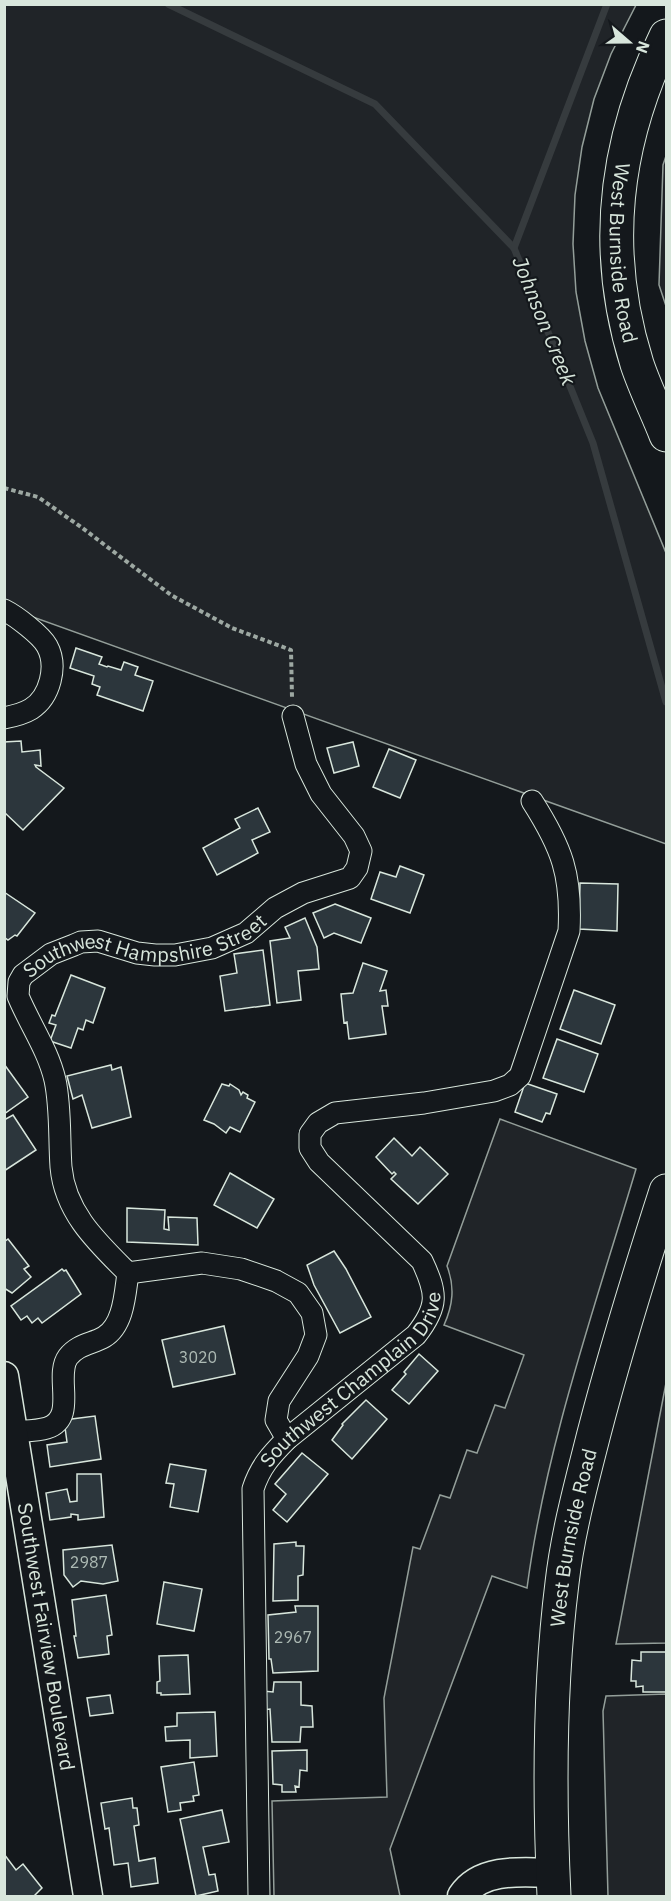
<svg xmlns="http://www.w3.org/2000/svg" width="671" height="1901" font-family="'IBM Plex Sans',sans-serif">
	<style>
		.green { fill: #202428; stroke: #939e99; stroke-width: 1.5 }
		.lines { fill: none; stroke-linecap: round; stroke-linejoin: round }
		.stream { stroke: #363b3e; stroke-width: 7 }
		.building { fill: #2c363c; stroke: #d8e6dc; stroke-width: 1.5 }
		.street-casing { stroke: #d8e6dc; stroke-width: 23 }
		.secondary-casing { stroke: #d8e6dc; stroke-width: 31 }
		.primary-casing { stroke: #d8e6dc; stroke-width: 35 }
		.path { stroke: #9da8a2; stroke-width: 4; stroke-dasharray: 4.5 3; stroke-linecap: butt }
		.street { stroke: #14181c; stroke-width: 21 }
		.secondary { stroke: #14181c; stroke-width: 28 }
		.primary { stroke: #14181c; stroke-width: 33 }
		.labels { text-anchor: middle; stroke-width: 4.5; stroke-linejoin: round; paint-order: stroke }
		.number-label { font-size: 16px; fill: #adbab4 }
		.street-label { font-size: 20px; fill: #d8e6dc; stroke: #14181c }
		.water-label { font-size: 21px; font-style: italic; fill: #d8e6dc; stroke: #14181c }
	</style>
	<rect width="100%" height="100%" fill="#14181c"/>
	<!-- green -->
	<g class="green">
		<path d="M5,5H636L611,54L594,99L582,147L575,195L573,244L576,292L585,341L598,388L666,553V844L5,607Z"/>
		<path d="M666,156V306L659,285L663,165Z"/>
		<path d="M500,1119L636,1169C595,1307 546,1445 527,1588L492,1576L390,1849L400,1896H274L272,1801L387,1797L384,1698L413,1547L420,1549L440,1495L450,1498L467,1450L477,1453L495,1405L505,1408L524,1355L444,1325C453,1305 455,1287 447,1266Z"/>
		<path d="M666,1383V1643L616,1644Z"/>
		<path d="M666,1694V1896H608L603,1711L606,1696Z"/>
	</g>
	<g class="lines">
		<!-- stream -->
		<g class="stream">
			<path d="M168,4L375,104L514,248L593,443L666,702"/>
			<path d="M514,248L607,4"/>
		</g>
	</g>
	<!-- building -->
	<g class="building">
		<path d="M76,648L102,657L99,664L107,667L108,666L121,670L124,662L138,667L135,675L153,681L143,711L97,695L100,687L92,684L94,676L70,668Z"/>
		<path d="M21,741L22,752L40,750L41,766L35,765L36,767L64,788L23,830L4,812V742Z"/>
		<path d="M353,742L359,766L334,773L327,748Z"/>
		<path d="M389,749L416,760L400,798L373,787Z"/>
		<path d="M258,808L270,832L252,840L258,853L217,875L203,848L240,828L235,819Z"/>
		<path d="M400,866L424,875L410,913L371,899L380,872L396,877Z"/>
		<path d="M580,883L618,884L617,931L579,929Z"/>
		<path d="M4,892L35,913L17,936L15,935L8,940L4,937Z"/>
		<path d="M335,904L371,918L361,943L334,933L324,938L313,913Z"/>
		<path d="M305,918L317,947L319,969L298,971L301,1000L277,1003L270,941L290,938L285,927Z"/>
		<path d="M263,950L270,1005L225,1011L220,976L237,973L234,954Z"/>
		<path d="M363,963L387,971L380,991L386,990L388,1006H382L386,1034L349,1039L347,1022L344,1023L341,994L353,993Z"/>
		<path d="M71,975L105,988L93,1023L86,1020L83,1030L78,1028L71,1048L50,1041L56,1025L49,1023L52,1015L55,1016Z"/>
		<path d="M574,990L615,1005L601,1044L560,1029Z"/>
		<path d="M557,1039L598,1054L584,1092L543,1078Z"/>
		<path d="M4,1064L28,1097L4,1114Z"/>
		<path d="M111,1065L112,1070L121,1067L131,1117L92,1128L82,1095L73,1099L67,1076Z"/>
		<path d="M525,1083L557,1094L550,1114L546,1113L542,1122L515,1112Z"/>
		<path d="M222,1084L229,1086L230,1084L239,1090L241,1095L243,1092L248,1095L247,1098L255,1102L240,1132L230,1127L226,1133L214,1124L204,1120Z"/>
		<path d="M13,1115L36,1150L4,1171V1120Z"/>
		<path d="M394,1138L412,1156L420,1147L448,1174L418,1204L391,1179L396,1174L394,1172L392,1174L376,1157Z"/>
		<path d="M230,1173L274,1199L257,1228L214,1205Z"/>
		<path d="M127,1208L165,1210L164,1229L169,1230L168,1217L197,1218L198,1245L127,1242Z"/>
		<path d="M8,1239L29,1266L24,1269L31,1277L12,1293L4,1288V1242Z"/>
		<path d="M334,1251L346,1269L371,1317L340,1333L314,1285L307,1265Z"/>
		<path d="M62,1269L64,1271L66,1270L81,1294L42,1323L38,1318L32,1323L27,1316L21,1320L11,1306Z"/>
		<path d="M224,1326L235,1374L173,1387L162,1340Z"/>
		<path d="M419,1354L438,1371L409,1404L392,1390L406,1374L404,1372Z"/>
		<path d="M366,1400L387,1419L352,1459L332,1440L343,1425L342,1424Z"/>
		<path d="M95,1416L101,1459L50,1467L47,1445L67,1442L64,1420Z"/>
		<path d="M302,1453L328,1474L287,1522L273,1510L286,1494L275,1484Z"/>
		<path d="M170,1464L206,1470L198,1512L170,1507L174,1484L166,1483Z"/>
		<path d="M77,1474H101L104,1517L78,1520V1515L71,1514V1517L50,1520L46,1493L67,1489L70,1502L77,1501Z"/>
		<path d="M296,1542V1546H304L303,1575L298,1576V1600L273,1601L274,1544Z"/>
		<path d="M112,1545L118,1581L103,1584L81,1581L73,1587L64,1575L63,1550Z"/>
		<path d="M164,1582L202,1589L194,1631L157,1624Z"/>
		<path d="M106,1595L112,1635L107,1636L109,1654L78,1658L74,1636H76L72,1600Z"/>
		<path d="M295,1606H318V1671L273,1673L271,1659H269L268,1615L296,1612Z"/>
		<path d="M641,1652H666V1692H643V1686L636,1687V1681H631L632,1660L641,1661Z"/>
		<path d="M188,1655L190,1694L161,1695V1693H157V1682L160,1681L159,1656Z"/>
		<path d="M274,1682H301V1705L312,1706L313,1727H301L300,1742H272L270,1709L263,1710V1691L273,1692Z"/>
		<path d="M110,1695L113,1713L90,1716L87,1698Z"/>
		<path d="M215,1712L217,1756L190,1758V1740L166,1741L165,1727L177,1726V1713Z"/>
		<path d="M307,1750V1771L300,1770L299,1787L295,1786L296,1792H282V1785L273,1784L272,1751Z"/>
		<path d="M194,1762L199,1795L193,1796L194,1801L180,1803L181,1810L168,1812L161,1767Z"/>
		<path d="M132,1798L133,1808H137L139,1825L134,1826L139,1861L155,1858L158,1883L131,1887L128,1863L114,1865L109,1828L105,1829L101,1803Z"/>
		<path d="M222,1810L229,1842L203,1847L209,1875L215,1874L218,1891L196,1896L180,1819Z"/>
		<path d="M4,1854L16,1870L23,1864L42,1888L34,1896H4Z"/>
	</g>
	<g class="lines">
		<defs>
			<g id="street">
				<path d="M4,610C16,616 41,635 47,646C58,666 50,697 31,709C23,714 14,716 4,718"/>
				<path d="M14,1432C24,1431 37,1431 47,1428C78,1418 54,1376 68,1357C78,1344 92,1344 104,1337C124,1325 125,1293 128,1273"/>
				<path id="s1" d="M287,1439L276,1420L279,1401L308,1356L316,1335L312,1313L298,1293L276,1281L241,1269L202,1263L128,1273C98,1243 65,1213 61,1167C59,1139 61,1108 55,1080C48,1050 30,1025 18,996L19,982L23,975L51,954L74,945L81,942L98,941L137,953L155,955H175L212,948L246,933L275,908L303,893L350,878L357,868L361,851L354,836L321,794L306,764L293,716"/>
				<path id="s2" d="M259,1896L253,1489C260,1467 271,1455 287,1439L416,1335C439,1306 437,1293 422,1261L319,1162L310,1148V1134L318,1123L335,1113L424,1103L494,1091L510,1085L520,1076L569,931C572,875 562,848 532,801"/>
			</g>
			<g id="secondary">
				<path id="s3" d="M4,1376L88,1896"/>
				<path d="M462,1896C481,1867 524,1872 553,1873"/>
			</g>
			<g id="primary">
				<path id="s4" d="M666,36C614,142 601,250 637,364C645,388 657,412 666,435"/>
				<path id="s5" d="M554,1896C549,1792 549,1687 562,1583C567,1539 578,1496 589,1453C611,1365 638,1278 666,1191"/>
			</g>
		</defs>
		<!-- street casing -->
		<use href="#street" class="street-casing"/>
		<!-- secondary casing -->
		<use href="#secondary" class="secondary-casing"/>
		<!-- primary casing -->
		<use href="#primary" class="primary-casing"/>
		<!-- path -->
		<path class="path" d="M4,488L38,497L81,527L171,595L232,628L291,650L292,697"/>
		<!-- street -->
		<use href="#street" class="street"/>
		<!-- secondary -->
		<use href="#secondary" class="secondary"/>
		<!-- primary -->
		<use href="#primary" class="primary"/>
	</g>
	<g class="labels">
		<!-- number labels -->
		<g class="number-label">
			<text x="198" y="1363">3020</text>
			<text x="89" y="1568">2987</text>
			<text x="293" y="1643">2967</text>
		</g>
		<!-- street labels -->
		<g class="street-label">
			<text dy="7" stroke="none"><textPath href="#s4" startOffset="225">West Burnside Road</textPath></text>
			<text dy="7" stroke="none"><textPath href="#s1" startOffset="802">Southwest Hampshire Street</textPath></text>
			<text dy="7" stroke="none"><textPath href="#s2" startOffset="558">Southwest Champlain Drive</textPath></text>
			<text dy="7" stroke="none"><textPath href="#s5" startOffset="360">West Burnside Road</textPath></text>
			<text dy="7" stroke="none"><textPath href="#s3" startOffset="264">Southwest Fairview Boulevard</textPath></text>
		</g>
		<!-- water labels -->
		<g class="water-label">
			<text transform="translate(544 321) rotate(68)" y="7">Johnson Creek</text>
		</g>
	</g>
	<!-- border -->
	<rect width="671" height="1901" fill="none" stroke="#d8e6dc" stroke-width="12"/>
	<!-- north arrow -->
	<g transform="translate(629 42) rotate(110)" stroke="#14181c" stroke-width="4.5" paint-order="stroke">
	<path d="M0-4.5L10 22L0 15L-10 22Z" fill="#d8e6dc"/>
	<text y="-9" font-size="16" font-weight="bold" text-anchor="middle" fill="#d8e6dc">N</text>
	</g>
</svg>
